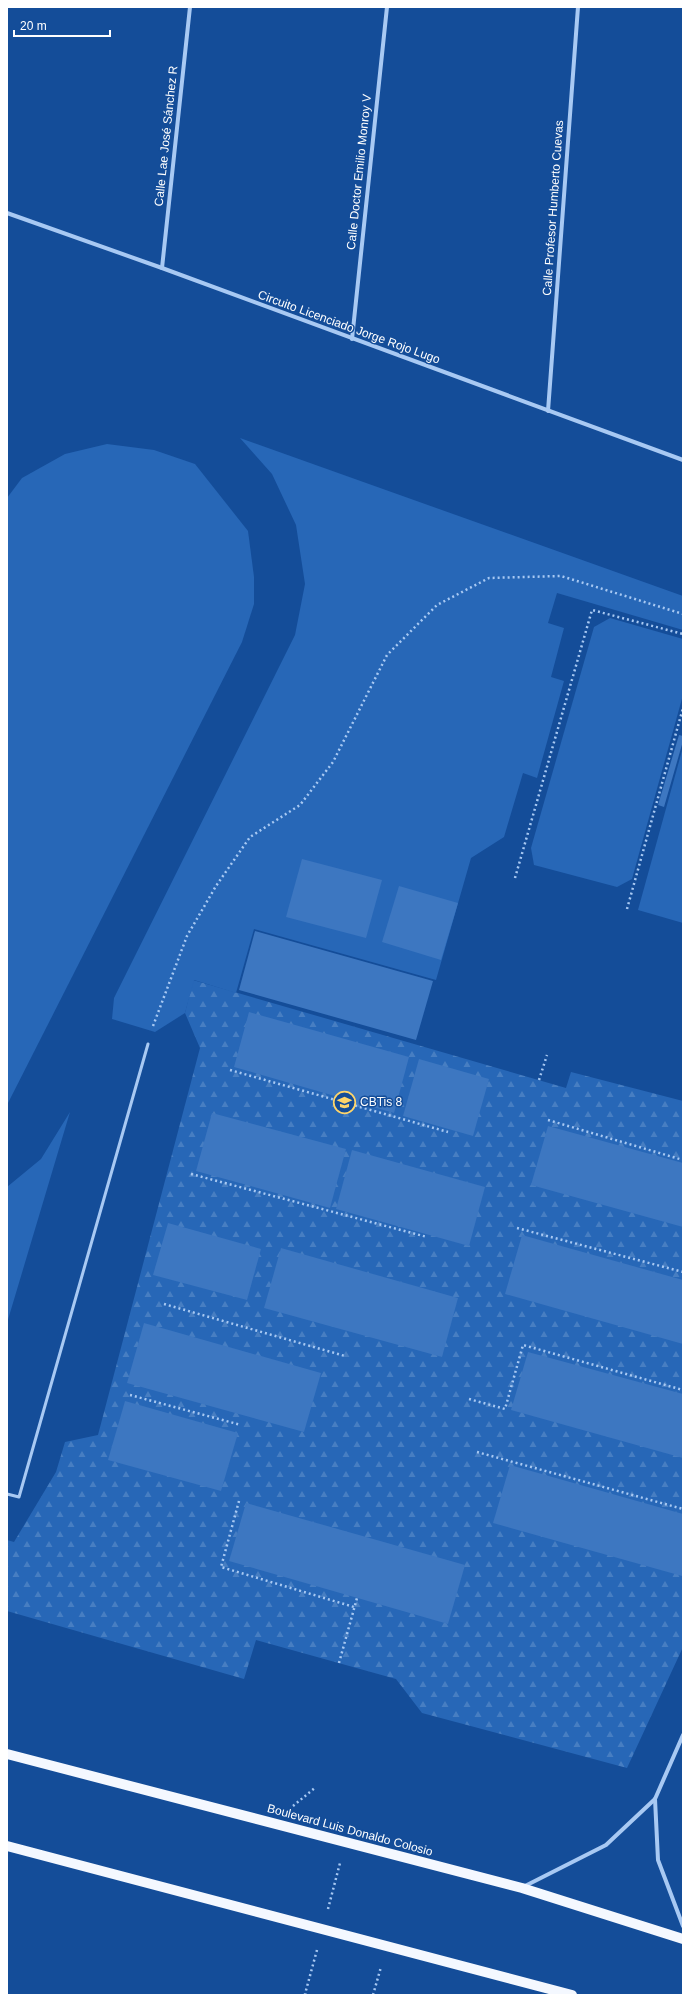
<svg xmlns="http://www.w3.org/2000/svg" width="690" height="2002" font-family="Arial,sans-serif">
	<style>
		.forest { fill: url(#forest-firs) }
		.garden { fill: #2767b7 }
		.building { fill: #3d77c1 }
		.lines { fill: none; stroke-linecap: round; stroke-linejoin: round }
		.path { stroke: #a8c9f3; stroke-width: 2.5; stroke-dasharray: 2 3; stroke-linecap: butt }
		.service { stroke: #a8c9f3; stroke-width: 3 }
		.minor { stroke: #a8c9f3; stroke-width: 4 }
		.primary { stroke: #f4f8ff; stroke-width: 10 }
		.labels { text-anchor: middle; stroke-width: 3; stroke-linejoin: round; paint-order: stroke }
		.street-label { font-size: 12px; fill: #fff; stroke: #144d99 }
		.poi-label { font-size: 12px; fill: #fff; stroke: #144d99; text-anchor: start }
	</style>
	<defs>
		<pattern id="forest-firs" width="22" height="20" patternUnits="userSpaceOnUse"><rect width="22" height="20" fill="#2767b7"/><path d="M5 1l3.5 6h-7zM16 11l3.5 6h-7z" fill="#477ec2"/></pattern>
	</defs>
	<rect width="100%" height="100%" fill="#144d99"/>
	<!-- forest -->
	<path class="forest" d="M193,980L566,1088L571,1072L683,1101V1647L627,1768L422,1713L396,1679L256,1640L244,1679L7,1611V1540L14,1542L56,1472L65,1442L98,1435L200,1048L185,1013Z"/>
	<!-- garden -->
	<g class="garden">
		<path d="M240,438L683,596V630L557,593L548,623L564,628L551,677L564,681L537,778L523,773L504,837L471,858L436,980L254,929L236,993L194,980L185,1013L155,1032L112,1019L114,998L295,635L305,584L296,525L272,474Z"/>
		<path d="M107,444L154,450L195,464L248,531L254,577V604L242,642L7,1105V498L22,478L65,454Z"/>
		<path d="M610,618L683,639V695L632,879L617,887L534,865L531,848L594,627Z"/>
		<path d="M683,747V923L638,910Z"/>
		<path d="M70,1112L7,1323V1187L41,1159Z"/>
	</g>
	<!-- building -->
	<g class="building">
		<path d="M679,735L683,736V741L664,807L658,805Z"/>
		<path d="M302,859L382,880L366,938L286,917Z"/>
		<path d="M399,886L458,903L441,960L382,942Z"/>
		<path d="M255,931L433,981L416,1040L239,990Z"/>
		<path d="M249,1012L409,1057L394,1113L234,1067Z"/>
		<path d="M419,1059L489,1079L473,1136L403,1116Z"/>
		<path d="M212,1113L346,1149L330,1208L196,1171Z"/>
		<path d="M548,1126L683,1163V1227L531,1185Z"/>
		<path d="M352,1150L485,1187L469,1246L336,1209Z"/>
		<path d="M168,1223L261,1249L247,1300L153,1275Z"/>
		<path d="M522,1235L683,1280V1344L505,1294Z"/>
		<path d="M281,1248L458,1298L442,1357L264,1308Z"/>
		<path d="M144,1323L321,1373L304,1432L127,1383Z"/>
		<path d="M528,1352L683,1394V1458L511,1410Z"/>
		<path d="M125,1401L238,1433L221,1491L108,1460Z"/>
		<path d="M510,1465L683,1514L682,1576L493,1523Z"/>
		<path d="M246,1503L465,1565L448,1624L229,1561Z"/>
	</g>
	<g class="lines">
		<!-- path -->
		<g class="path">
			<path d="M515,878L592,610L683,634"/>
			<path d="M627,909L683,708"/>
			<path d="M153,1026L187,936L216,886L250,837L300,805L333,762L387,655L437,605L489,578L561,576L683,614"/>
			<path d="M230,1070L448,1132"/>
			<path d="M539,1080L547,1055"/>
			<path d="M548,1120L683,1160"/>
			<path d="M191,1174L427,1237"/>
			<path d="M517,1228L683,1272"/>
			<path d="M164,1304L345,1356"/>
			<path d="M130,1395L241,1425"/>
			<path d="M469,1399L505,1409L523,1345L683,1390"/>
			<path d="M477,1452L683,1509"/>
			<path d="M239,1501L221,1567L354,1607"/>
			<path d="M339,1663L357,1598"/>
			<path d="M293,1806L316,1787"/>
			<path d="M328,1909L340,1863"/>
			<path d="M306,1995L305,1994L317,1950"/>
			<path d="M373,1995L381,1967"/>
		</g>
		<!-- service -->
		<path class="service" d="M7,1494L19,1497L148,1044"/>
		<!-- minor -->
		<g class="minor">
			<path d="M7,213L162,268L683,460"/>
			<path d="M162,268L190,7"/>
			<path d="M352,339L387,7"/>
			<path d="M548,411L578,7"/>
			<path d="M655,1799L658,1860L683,1926"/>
			<path d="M523,1887L606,1845L655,1799L683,1735"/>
		</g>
		<!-- primary -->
		<g class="primary">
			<path d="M7,1754L522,1888L683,1939"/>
			<path d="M7,1846L572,1995"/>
		</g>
	</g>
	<!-- icons -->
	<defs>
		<symbol id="school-ring" viewBox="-11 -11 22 22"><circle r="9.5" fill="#144d99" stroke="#ffd56a" stroke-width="1.5"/><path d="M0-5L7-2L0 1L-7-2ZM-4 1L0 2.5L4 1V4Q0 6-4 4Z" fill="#ffd56a"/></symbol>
	</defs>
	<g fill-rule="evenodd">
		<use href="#school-ring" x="332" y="1090" width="25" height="25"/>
	</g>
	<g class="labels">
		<!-- street labels -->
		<g class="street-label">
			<text transform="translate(166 136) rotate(-84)" y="4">Calle Lae José Sánchez R</text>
			<text transform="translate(359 172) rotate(-84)" y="4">Calle Doctor Emilio Monroy V</text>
			<text transform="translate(553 208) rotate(-86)" y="4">Calle Profesor Humberto Cuevas</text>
			<text transform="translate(349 327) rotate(20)" y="4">Circuito Licenciado Jorge Rojo Lugo</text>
			<text transform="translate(350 1830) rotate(15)" y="4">Boulevard Luis Donaldo Colosio</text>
		</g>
		<!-- poi labels -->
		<g class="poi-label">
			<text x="360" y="1106">CBTis 8</text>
		</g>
	</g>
	<!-- border -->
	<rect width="690" height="2002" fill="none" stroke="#ffffff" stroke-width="16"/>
	<!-- scale -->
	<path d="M14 30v6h96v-6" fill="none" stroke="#ffffff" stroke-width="2"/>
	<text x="20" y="30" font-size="12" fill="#ffffff" stroke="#144d99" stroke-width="3" paint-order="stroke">20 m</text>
</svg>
